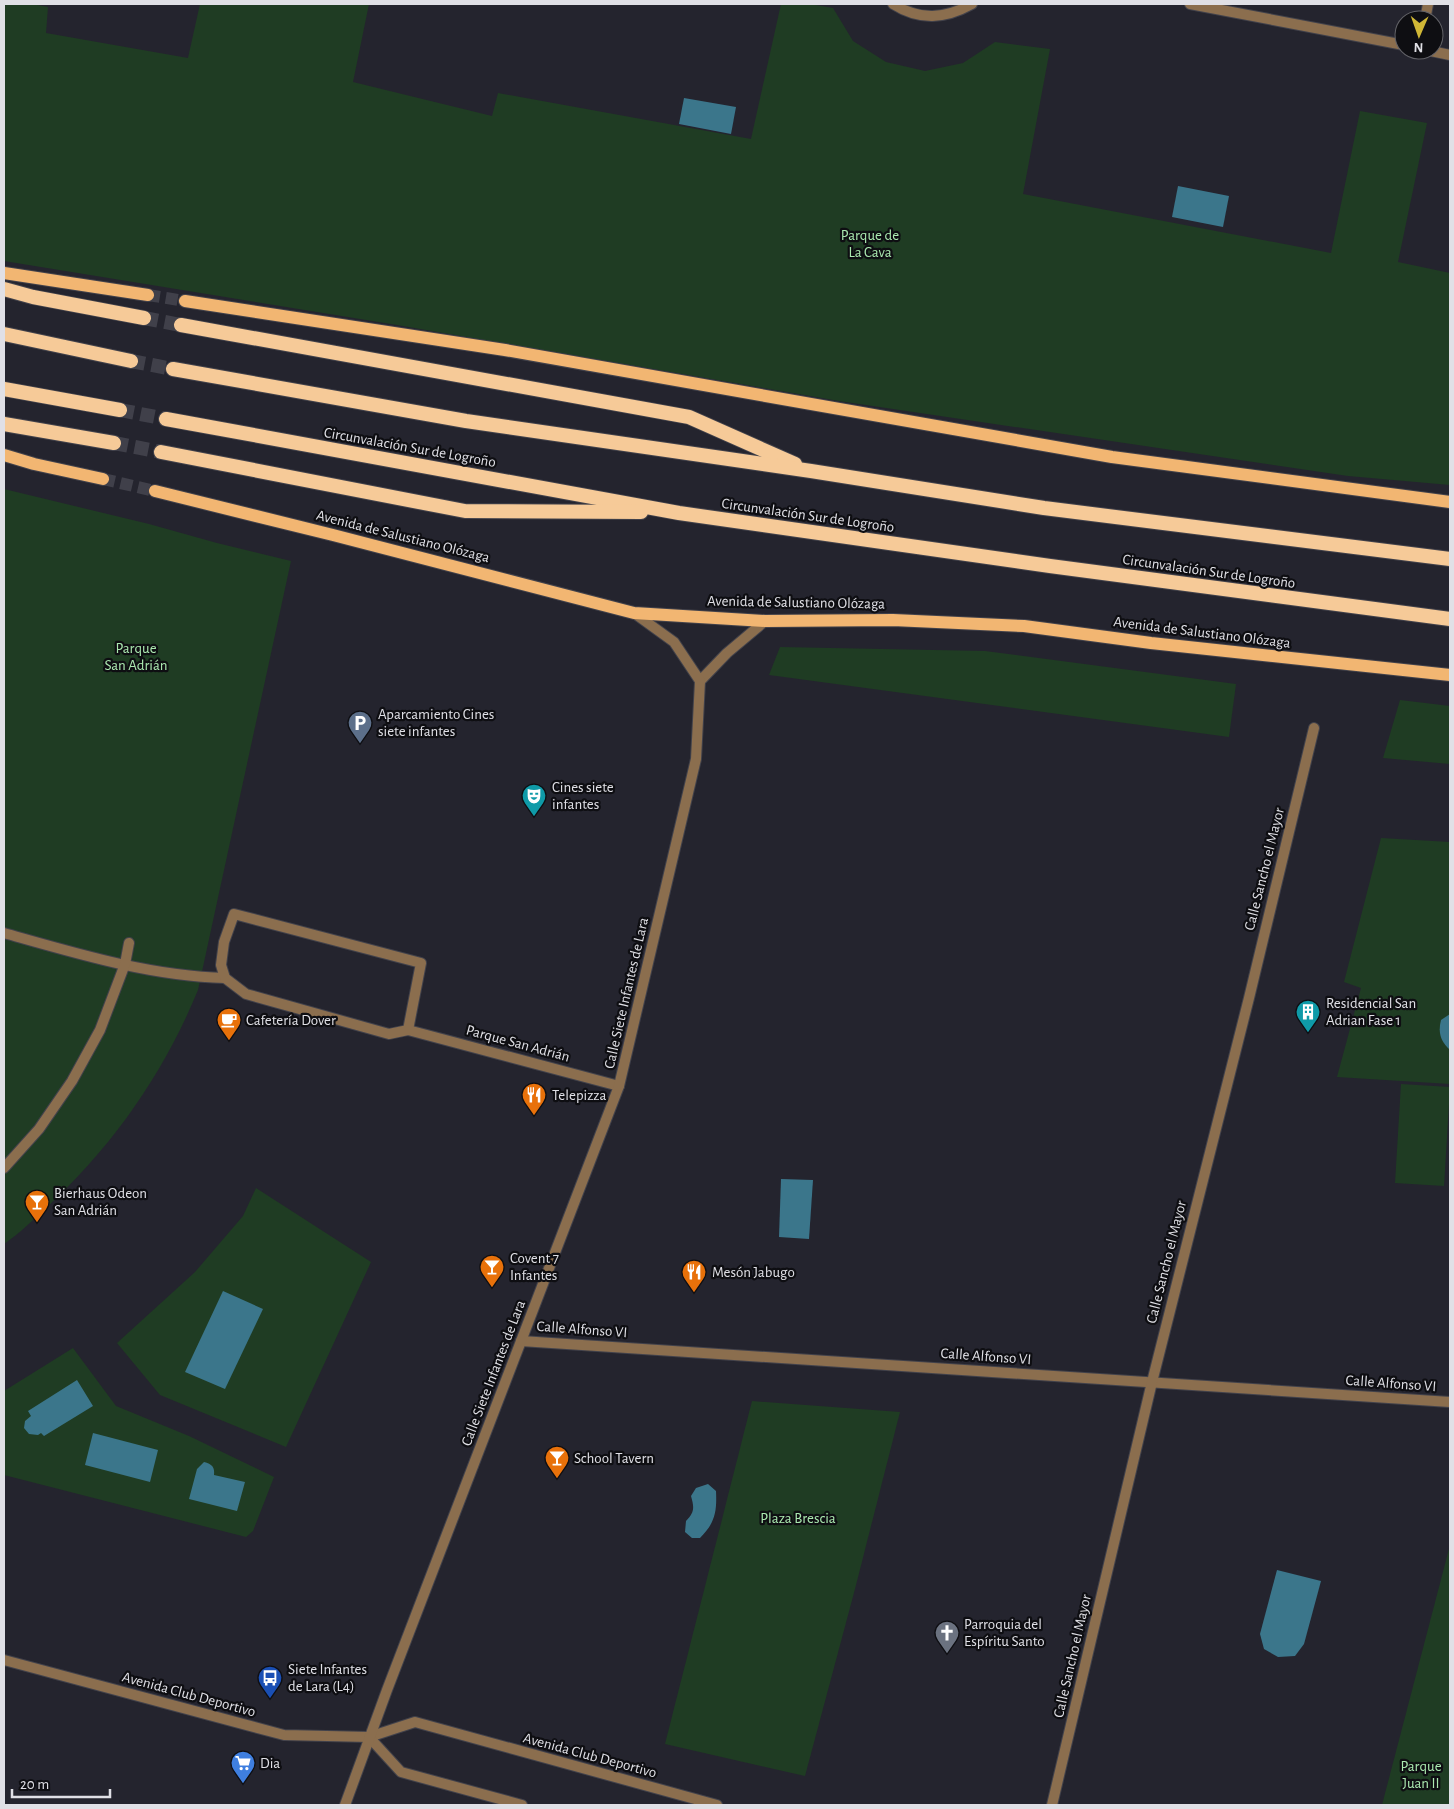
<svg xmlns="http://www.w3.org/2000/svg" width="1454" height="1809" font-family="'Alegreya Sans',sans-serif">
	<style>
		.green { fill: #1f3c23 }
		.water { fill: #3b768b }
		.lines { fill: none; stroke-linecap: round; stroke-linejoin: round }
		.primary-tunnel { stroke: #40404a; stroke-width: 12; stroke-dasharray: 12 6; stroke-linecap: butt }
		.trunk-tunnel { stroke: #40404a; stroke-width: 14; stroke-dasharray: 14 7; stroke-linecap: butt }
		.pedestrian-casing { stroke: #42424b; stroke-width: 12 }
		.minor-casing { stroke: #42424b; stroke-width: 12 }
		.primary-casing { stroke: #42424b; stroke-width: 14 }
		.trunk-casing { stroke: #42424b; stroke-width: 16 }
		.pedestrian { stroke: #8b6e4e; stroke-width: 10 }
		.minor { stroke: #8b6e4e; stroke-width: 10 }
		.primary { stroke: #f2b672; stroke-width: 12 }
		.trunk { stroke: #f6ca98; stroke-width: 14 }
		.labels { text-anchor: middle; stroke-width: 4.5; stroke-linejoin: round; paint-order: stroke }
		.park-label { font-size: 15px; fill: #abe9b0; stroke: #0e0e12 }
		.street-label { font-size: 15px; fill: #e0e0e6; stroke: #0e0e12 }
		.poi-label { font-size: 15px; fill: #e0e0e6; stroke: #0e0e12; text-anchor: start }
	</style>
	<rect width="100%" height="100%" fill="#24242e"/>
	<!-- green -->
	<g class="green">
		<path d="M4,4H32L48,7L46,33L188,58L200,4H369L353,82L492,116L498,93L751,139L781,4H809L833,8L853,41L886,62L925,71L963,63L995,42L1050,49L1023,194L1331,253L1360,111L1427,123L1398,262L1450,273V485L1348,476L839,401L397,325L4,261Z"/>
		<path d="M4,489L149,524L217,543L291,561L198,990C164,1073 113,1146 47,1207C33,1220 20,1233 4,1244Z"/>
		<path d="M780,647L985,651L1236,684L1229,737L769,675Z"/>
		<path d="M1400,700L1450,706V764L1383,758Z"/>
		<path d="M1381,838L1450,842V1084L1337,1077L1361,988L1344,982Z"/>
		<path d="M1401,1084L1450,1087L1444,1186L1395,1183Z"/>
		<path d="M256,1188L371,1262L286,1447L160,1395L117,1343L195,1272L243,1216Z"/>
		<path d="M73,1348L116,1406L189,1436L274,1477L253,1531L246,1537L4,1475V1391Z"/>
		<path d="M752,1401L900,1412L855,1589L805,1776L665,1744Z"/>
		<path d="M1450,1545V1805H1382Z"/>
	</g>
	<!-- water -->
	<g class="water">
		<path d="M684,98L736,107L731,134L679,124Z"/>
		<path d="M1178,186L1229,196L1223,227L1172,217Z"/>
		<path d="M1450,1014V1050C1440,1041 1438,1032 1441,1020Z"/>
		<path d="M781,1179L813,1180L809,1239L779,1237Z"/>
		<path d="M223,1291L263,1309L225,1389L185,1372Z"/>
		<path d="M77,1380L93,1406L44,1436L41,1433L38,1435L29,1434L24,1428L25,1421L31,1416L28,1411Z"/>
		<path d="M93,1433L158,1450L150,1482L85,1465Z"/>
		<path d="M204,1462C212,1464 215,1467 214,1475L245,1482L237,1511L189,1499L197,1469Z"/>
		<path d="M708,1484L716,1491C717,1512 715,1523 700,1538H692L685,1532L686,1521C695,1512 694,1507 691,1496L696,1488Z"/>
		<path d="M1277,1570L1321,1581L1304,1644L1295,1656L1278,1657L1264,1649L1260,1634Z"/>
	</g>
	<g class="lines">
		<!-- primary-tunnel -->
		<g class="primary-tunnel">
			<path d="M148,295L185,301"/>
			<path d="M103,479L155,491"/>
		</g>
		<!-- trunk-tunnel -->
		<g class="trunk-tunnel">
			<path d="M144,318L181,325"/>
			<path d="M131,361L173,369"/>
			<path d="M120,410L166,419"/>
			<path d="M114,443L161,452"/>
		</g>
		<defs>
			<g id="pedestrian">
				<path d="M4,933C75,953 150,976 225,978"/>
				<path d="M4,1168L39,1129L72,1081L100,1030L125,964L129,943"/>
			</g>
			<g id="minor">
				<path d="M893,4C920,21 945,19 972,4"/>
				<path d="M1190,4L1404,45"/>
				<path d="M1425,20L1428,4"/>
				<path d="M1426,50L1450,55"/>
				<path d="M700,681L727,653L765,621"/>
				<path d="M408,1030L421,963L234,914L224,942L221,965L225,978L246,994L389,1034L408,1030L619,1086"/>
				<path d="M521,1341L1450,1402"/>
				<path d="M4,1660L284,1735L369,1737L415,1722L717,1805"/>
				<path d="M369,1737L401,1772L522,1805"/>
				<path d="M345,1805L387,1690L619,1086L696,759L700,681L674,642L634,613"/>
				<path d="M1052,1805L1152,1382L1249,998L1314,728"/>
			</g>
			<g id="primary">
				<path d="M4,273L148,295"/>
				<path d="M185,301L505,350L1112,457L1450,502"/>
				<path d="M4,455L34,464L103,479"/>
				<path d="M155,491L333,535L634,613L765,621L893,620L1024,626L1151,643L1450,675"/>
			</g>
			<g id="trunk">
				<path d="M4,289L33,297L144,318"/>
				<path d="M181,325L689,417L795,464"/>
				<path d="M4,334L131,361"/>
				<path d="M173,369L466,421L811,471L1044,508L1450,559"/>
				<path d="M4,389L120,410"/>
				<path d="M166,419L679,513L1050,566L1450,619"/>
				<path d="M4,424L114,443"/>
				<path d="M161,452L465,511L641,512"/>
			</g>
		</defs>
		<!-- pedestrian casing -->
		<use href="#pedestrian" class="pedestrian-casing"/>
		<!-- minor casing -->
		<use href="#minor" class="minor-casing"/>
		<!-- primary casing -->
		<use href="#primary" class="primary-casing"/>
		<!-- trunk casing -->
		<use href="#trunk" class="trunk-casing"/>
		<!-- pedestrian -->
		<use href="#pedestrian" class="pedestrian"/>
		<!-- minor -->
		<use href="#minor" class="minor"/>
		<!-- primary -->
		<use href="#primary" class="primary"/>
		<!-- trunk -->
		<use href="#trunk" class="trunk"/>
	</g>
	<!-- icons -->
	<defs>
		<symbol id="parking-pin" viewBox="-11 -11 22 30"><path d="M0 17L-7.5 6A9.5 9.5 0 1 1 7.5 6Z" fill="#5c6f8a" stroke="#0e0e12"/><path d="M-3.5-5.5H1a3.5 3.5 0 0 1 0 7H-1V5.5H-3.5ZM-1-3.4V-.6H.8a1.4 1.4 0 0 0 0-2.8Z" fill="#fff"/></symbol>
		<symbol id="theatre-pin" viewBox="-11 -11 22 30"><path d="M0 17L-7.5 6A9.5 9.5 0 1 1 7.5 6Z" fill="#0f9aa8" stroke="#0e0e12"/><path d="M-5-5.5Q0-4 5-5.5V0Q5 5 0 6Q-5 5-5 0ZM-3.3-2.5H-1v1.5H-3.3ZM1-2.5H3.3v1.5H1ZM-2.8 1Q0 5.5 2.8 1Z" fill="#fff"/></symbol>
		<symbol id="building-pin" viewBox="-11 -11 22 30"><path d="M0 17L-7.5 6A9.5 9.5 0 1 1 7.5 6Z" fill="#0f9aa8" stroke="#0e0e12"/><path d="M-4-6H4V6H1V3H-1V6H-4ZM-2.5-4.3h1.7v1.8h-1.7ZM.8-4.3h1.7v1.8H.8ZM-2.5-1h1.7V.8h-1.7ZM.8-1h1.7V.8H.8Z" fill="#fff"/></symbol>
		<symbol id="cafe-pin" viewBox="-11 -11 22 30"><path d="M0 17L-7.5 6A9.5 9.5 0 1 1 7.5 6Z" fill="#e8710a" stroke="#0e0e12"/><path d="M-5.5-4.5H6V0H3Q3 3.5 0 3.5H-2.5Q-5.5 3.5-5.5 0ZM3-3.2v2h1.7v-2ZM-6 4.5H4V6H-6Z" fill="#fff"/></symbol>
		<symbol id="restaurant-pin" viewBox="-11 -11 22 30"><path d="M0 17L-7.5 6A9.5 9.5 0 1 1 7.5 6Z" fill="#e8710a" stroke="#0e0e12"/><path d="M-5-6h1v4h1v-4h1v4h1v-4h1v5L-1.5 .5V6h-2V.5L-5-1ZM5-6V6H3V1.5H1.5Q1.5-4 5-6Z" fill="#fff"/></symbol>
		<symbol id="bar-pin" viewBox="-11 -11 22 30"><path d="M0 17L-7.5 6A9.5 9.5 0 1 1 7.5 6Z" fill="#e8710a" stroke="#0e0e12"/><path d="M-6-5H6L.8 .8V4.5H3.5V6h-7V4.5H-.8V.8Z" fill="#fff"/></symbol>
		<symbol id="church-pin" viewBox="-11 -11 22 30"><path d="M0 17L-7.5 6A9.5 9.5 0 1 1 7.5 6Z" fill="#6b7280" stroke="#0e0e12"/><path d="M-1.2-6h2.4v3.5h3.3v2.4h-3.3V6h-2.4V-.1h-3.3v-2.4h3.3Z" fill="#fff"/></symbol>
		<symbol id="bus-pin" viewBox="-11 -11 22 30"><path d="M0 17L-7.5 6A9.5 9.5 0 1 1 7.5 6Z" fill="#1a4fb4" stroke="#0e0e12"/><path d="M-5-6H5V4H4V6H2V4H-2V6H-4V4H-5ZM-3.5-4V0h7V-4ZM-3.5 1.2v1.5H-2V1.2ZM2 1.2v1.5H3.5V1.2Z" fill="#fff"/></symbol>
		<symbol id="supermarket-pin" viewBox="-11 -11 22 30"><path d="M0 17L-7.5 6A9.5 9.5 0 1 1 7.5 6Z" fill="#3f7fe0" stroke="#0e0e12"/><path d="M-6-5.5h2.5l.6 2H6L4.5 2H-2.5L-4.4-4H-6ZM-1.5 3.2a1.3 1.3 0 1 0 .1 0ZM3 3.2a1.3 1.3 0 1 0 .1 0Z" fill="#fff"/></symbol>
	</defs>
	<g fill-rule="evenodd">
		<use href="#parking-pin" x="346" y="709" width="28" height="38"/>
		<use href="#theatre-pin" x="520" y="782" width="28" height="38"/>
		<use href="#building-pin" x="1294" y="998" width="28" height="38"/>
		<use href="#cafe-pin" x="215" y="1006" width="28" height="38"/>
		<use href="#restaurant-pin" x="520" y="1081" width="28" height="38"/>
		<use href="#bar-pin" x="23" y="1188" width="28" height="38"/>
		<use href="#bar-pin" x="478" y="1253" width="28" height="38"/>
		<use href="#restaurant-pin" x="680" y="1258" width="28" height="38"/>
		<use href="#bar-pin" x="543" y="1444" width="28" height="38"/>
		<use href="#church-pin" x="933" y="1619" width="28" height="38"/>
		<use href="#bus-pin" x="256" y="1664" width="28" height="38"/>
		<use href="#supermarket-pin" x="229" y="1749" width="28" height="38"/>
	</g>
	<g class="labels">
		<!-- park labels -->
		<g class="park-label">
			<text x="870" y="240">Parque de<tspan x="870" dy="17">La Cava</tspan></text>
			<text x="136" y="653">Parque<tspan x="136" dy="17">San Adrián</tspan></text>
			<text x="798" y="1523">Plaza Brescia</text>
			<text x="1421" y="1771">Parque<tspan x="1421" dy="17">Juan II</tspan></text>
		</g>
		<!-- street labels -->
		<g class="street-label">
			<text transform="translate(410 447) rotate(10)" y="5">Circunvalación Sur de Logroño</text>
			<text transform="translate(808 515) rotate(8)" y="5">Circunvalación Sur de Logroño</text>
			<text transform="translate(403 536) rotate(14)" y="5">Avenida de Salustiano Olózaga</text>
			<text transform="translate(1209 571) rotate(8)" y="5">Circunvalación Sur de Logroño</text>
			<text transform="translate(796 602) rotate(1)" y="5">Avenida de Salustiano Olózaga</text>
			<text transform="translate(1202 632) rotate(7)" y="5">Avenida de Salustiano Olózaga</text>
			<text transform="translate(1264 869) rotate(-76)" y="5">Calle Sancho el Mayor</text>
			<text transform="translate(626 993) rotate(-77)" y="5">Calle Siete Infantes de Lara</text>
			<text transform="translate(518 1043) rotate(15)" y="5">Parque San Adrián</text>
			<text transform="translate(1166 1262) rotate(-76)" y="5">Calle Sancho el Mayor</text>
			<text transform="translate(582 1329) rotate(4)" y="5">Calle Alfonso VI</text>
			<text transform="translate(986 1356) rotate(4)" y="5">Calle Alfonso VI</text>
			<text transform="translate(493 1373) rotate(-69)" y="5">Calle Siete Infantes de Lara</text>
			<text transform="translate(1391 1383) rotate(4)" y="5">Calle Alfonso VI</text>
			<text transform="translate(1072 1656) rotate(-77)" y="5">Calle Sancho el Mayor</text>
			<text transform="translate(189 1694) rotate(15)" y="5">Avenida Club Deportivo</text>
			<text transform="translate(590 1755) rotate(15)" y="5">Avenida Club Deportivo</text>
		</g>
		<!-- poi labels -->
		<g class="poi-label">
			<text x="378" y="719">Aparcamiento Cines<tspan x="378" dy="17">siete infantes</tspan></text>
			<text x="552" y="792">Cines siete<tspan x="552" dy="17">infantes</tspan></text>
			<text x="1326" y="1008">Residencial San<tspan x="1326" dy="17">Adrian Fase 1</tspan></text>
			<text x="246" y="1025">Cafetería Dover</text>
			<text x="552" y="1100">Telepizza</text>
			<text x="54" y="1198">Bierhaus Odeon<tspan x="54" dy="17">San Adrián</tspan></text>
			<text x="510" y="1263">Covent 7<tspan x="510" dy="17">Infantes</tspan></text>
			<text x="712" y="1277">Mesón Jabugo</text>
			<text x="574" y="1463">School Tavern</text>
			<text x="964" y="1629">Parroquia del<tspan x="964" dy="17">Espíritu Santo</tspan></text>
			<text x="288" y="1674">Siete Infantes<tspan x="288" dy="17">de Lara (L4)</tspan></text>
			<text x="260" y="1768">Dia</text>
		</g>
	</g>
	<!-- border -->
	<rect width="1454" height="1809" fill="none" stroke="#e0e0e6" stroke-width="10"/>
	<!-- north arrow -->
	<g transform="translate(1419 35) rotate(182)"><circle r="24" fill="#0e0e12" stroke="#626267"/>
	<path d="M0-4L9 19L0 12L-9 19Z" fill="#d0b736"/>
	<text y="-8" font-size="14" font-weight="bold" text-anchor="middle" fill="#e0e0e6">N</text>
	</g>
	<!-- scale -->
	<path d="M12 1789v8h98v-8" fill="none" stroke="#e0e0e6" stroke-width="2.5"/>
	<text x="20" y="1789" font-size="15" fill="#e0e0e6" stroke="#0e0e12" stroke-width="4" paint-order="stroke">20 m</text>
</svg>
